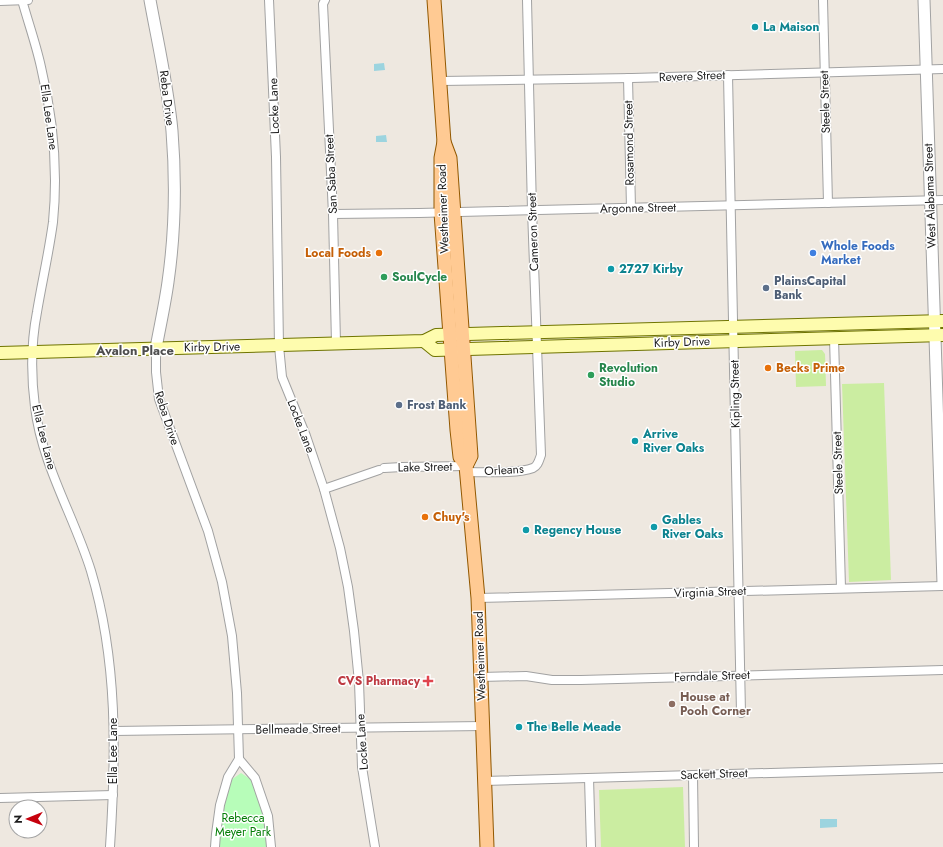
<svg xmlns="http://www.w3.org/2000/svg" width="943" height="847" font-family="Jost,sans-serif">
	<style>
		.grass { fill: #cbeda1 }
		.park { fill: #b7fdb9 }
		.water { fill: #9cd4df }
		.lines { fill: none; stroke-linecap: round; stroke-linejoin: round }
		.minor-casing { stroke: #a2a2a2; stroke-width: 10 }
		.tertiary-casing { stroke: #a2a2a2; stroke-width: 13 }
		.secondary-casing { stroke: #6f7400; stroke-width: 14 }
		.primary-casing { stroke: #925800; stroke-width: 15 }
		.minor { stroke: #fff; stroke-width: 8 }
		.tertiary { stroke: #fff; stroke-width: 11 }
		.secondary { stroke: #fefcae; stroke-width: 12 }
		.primary { stroke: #ffca93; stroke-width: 13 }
		.culture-dot { fill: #0f9aa8; stroke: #fff; stroke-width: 1.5 }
		.food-dot { fill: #e8710a; stroke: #fff; stroke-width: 1.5 }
		.shop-dot { fill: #3f7fe0; stroke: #fff; stroke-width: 1.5 }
		.leisure-dot { fill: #2e9e5b; stroke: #fff; stroke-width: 1.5 }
		.service-dot { fill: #5c6f8a; stroke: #fff; stroke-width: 1.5 }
		.health-dot { fill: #e0444e; stroke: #fff; stroke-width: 1.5 }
		.education-dot { fill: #8d6e63; stroke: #fff; stroke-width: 1.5 }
		.labels { text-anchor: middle; stroke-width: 3; stroke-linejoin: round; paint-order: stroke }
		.culture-label { font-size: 12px; font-weight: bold; fill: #0d838f; stroke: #fff; text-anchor: start }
		.street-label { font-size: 12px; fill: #1b1b1b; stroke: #fff }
		.shop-label { font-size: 12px; font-weight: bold; fill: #366cbe; stroke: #fff; text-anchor: start }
		.food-label { font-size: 12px; font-weight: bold; fill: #c56008; stroke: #fff; text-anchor: start }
		.leisure-label { font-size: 12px; font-weight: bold; fill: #27864d; stroke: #fff; text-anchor: start }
		.service-label { font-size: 12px; font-weight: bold; fill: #4e5e75; stroke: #fff; text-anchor: start }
		.health-label { font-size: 12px; font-weight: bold; fill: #be3a42; stroke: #fff; text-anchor: end }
		.education-label { font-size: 12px; font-weight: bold; fill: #785e54; stroke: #fff; text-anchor: start }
		.park-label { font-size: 12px; fill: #047e06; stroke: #fff }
		.neighbourhood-label { font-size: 13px; font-weight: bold; fill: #4e4e4e; stroke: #fff }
	</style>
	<rect width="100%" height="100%" fill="#eee8e0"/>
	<!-- grass -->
	<g class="grass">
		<path d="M822,350L825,354L826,386L796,387L795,351Z"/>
		<path d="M884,383L891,580L849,582L842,384Z"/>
		<path d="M683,787L685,847H601L599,790Z"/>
	</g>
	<!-- park -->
	<path class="park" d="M241,773L253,781L265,817L267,847H219V835L223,806L231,780Z"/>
	<!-- water -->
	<g class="water">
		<path d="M384,63L385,70L374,71V64Z"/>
		<path d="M386,135L387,142H376V136Z"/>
		<path d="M542,723L547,725L555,723L554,731L549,729L542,731Z"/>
		<path d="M820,819H837V827L820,828Z"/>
	</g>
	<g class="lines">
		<defs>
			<g id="minor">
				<path d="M22,0C28,22 36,44 41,67C53,117 58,171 53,222C49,252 42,282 37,312C31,343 31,376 35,407C42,465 74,516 91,571C118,661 116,755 110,847"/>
				<path d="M269,0L276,157L279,346L282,377L306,436L324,489L340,548L348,587L354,631L359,682L362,767L375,847"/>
				<path d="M325,0L323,4L333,214L336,343"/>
				<path d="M823,0L828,203"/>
				<path d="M0,1L28,0"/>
				<path d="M728,75L741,713"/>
				<path d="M628,78L631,208"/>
				<path d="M441,81L632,78L943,69"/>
				<path d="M333,214L419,213L943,200"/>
				<path d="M834,338L841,588"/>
				<path d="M156,348V372L159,399L208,531L222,582L232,636L237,693L239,759L228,777L220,805L216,834L215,847"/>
				<path d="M384,468L402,467L466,466"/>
				<path d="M467,472C483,472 518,474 533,468C538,466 539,460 541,455L532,210L527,0"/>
				<path d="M324,489L379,470"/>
				<path d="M478,598L943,586"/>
				<path d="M481,677L526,676L552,680H581L943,670"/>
				<path d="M114,731L483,726"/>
				<path d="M239,759L255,778L268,816L271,847"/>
				<path d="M693,775L694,847"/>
				<path d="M589,778L591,847"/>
				<path d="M485,781L943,768"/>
				<path d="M0,798L113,795"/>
			</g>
			<g id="tertiary">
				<path d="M150,0C158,44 168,87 172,131C176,181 175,233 168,282C165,304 160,326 156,348"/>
				<path d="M924,0L943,583"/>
			</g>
			<g id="secondary">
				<path d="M424,341L435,350L943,335"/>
				<path d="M0,353L424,341L436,335L468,334L943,321"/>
			</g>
			<g id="primary">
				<path d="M434,0L444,142L441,158V213L457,430L460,457L466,466"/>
				<path d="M444,142L450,158L471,456L466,466L478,598L487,847"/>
			</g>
		</defs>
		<!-- minor casing -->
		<use href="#minor" class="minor-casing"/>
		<!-- tertiary casing -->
		<use href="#tertiary" class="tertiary-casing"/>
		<!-- secondary casing -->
		<use href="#secondary" class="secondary-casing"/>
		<!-- primary casing -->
		<use href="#primary" class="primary-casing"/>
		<!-- minor -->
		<use href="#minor" class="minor"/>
		<!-- tertiary -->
		<use href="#tertiary" class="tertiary"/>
		<!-- secondary -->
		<use href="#secondary" class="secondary"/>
		<!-- primary -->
		<use href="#primary" class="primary"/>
	</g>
	<!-- markers -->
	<g class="culture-dot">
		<circle cx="755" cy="27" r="4"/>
		<circle cx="611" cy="269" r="4"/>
		<circle cx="635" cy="441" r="4"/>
		<circle cx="654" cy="527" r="4"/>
		<circle cx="526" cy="530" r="4"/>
		<circle cx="519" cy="727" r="4"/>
	</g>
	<g class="food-dot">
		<circle cx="379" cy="253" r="4"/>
		<circle cx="768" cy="368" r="4"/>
		<circle cx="425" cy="517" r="4"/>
	</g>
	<circle class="shop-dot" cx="813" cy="253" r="4"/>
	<g class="leisure-dot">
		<circle cx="384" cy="277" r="4"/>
		<circle cx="591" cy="375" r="4"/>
	</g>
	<g class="service-dot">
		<circle cx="766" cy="288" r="4"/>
		<circle cx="399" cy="405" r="4"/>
	</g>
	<path class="health-dot" d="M426 675h4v4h4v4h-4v4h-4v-4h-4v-4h4z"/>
	<circle class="education-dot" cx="672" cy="704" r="4"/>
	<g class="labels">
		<!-- culture labels -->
		<g class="culture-label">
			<text x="763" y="31">La Maison</text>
			<text x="619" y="273">2727 Kirby</text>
			<text x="643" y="438">Arrive<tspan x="643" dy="14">River Oaks</tspan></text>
			<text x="662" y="524">Gables<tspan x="662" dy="14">River Oaks</tspan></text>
			<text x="534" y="534">Regency House</text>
			<text x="527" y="731">The Belle Meade</text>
		</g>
		<!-- street labels -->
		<g class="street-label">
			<text transform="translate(692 76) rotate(-2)" y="4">Revere Street</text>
			<text transform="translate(167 98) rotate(83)" y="4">Reba Drive</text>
			<text transform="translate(825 102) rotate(-92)" y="4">Steele Street</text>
			<text transform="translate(274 106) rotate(-92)" y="4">Locke Lane</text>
			<text transform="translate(49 117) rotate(82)" y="4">Ella Lee Lane</text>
			<text transform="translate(629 143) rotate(-91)" y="4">Rosamond Street</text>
			<text transform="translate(331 174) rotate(-93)" y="4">San Saba Street</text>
			<text transform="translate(930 196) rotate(-92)" y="4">West Alabama Street</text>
			<text transform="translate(638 208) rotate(-1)" y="4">Argonne Street</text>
			<text transform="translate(443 209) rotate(-92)" y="4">Westheimer Road</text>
			<text transform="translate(533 232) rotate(-92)" y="4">Cameron Street</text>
			<text transform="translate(682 342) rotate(-2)" y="4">Kirby Drive</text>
			<text transform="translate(212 347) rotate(-1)" y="4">Kirby Drive</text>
			<text transform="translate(735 394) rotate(-91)" y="4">Kipling Street</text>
			<text transform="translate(167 418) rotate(72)" y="4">Reba Drive</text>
			<text transform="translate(301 426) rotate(69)" y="4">Locke Lane</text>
			<text transform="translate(44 437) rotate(76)" y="4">Ella Lee Lane</text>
			<text transform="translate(838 463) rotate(-92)" y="4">Steele Street</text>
			<text transform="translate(425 467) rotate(-1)" y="4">Lake Street</text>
			<text transform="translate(504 470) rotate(-4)" y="4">Orleans</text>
			<text transform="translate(710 592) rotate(-2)" y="4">Virginia Street</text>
			<text transform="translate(480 656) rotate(-92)" y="4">Westheimer Road</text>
			<text transform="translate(712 676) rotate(-2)" y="4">Ferndale Street</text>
			<text transform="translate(298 729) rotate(-1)" y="4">Bellmeade Street</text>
			<text transform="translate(362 742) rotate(-94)" y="4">Locke Lane</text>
			<text transform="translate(113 751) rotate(-90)" y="4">Ella Lee Lane</text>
			<text transform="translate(714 774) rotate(-2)" y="4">Sackett Street</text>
		</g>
		<!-- shop labels -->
		<g class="shop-label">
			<text x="821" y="250">Whole Foods<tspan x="821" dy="14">Market</tspan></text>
		</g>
		<!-- food labels -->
		<g class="food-label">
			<text x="371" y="257" text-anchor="end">Local Foods</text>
			<text x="776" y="372">Becks Prime</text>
			<text x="433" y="521">Chuy's</text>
		</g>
		<!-- leisure labels -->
		<g class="leisure-label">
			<text x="392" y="281">SoulCycle</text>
			<text x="599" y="372">Revolution<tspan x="599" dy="14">Studio</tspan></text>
		</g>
		<!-- service labels -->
		<g class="service-label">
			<text x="774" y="285">PlainsCapital<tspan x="774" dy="14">Bank</tspan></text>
			<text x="407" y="409">Frost Bank</text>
		</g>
		<!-- health labels -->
		<g class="health-label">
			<text x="420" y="685">CVS Pharmacy</text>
		</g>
		<!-- education labels -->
		<g class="education-label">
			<text x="680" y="701">House at<tspan x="680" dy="14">Pooh Corner</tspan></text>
		</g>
		<!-- park labels -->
		<g class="park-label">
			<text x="243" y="822">Rebecca<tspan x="243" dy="14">Meyer Park</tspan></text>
		</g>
		<!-- neighbourhood labels -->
		<g class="neighbourhood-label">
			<text x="135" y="355">Avalon Place</text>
		</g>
	</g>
	<!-- north arrow -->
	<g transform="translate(28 819) rotate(269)"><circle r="19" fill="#ffffff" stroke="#a4a4a4"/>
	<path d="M0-3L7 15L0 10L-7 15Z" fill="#c6000d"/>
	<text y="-6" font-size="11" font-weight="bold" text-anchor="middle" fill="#1b1b1b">N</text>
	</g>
</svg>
